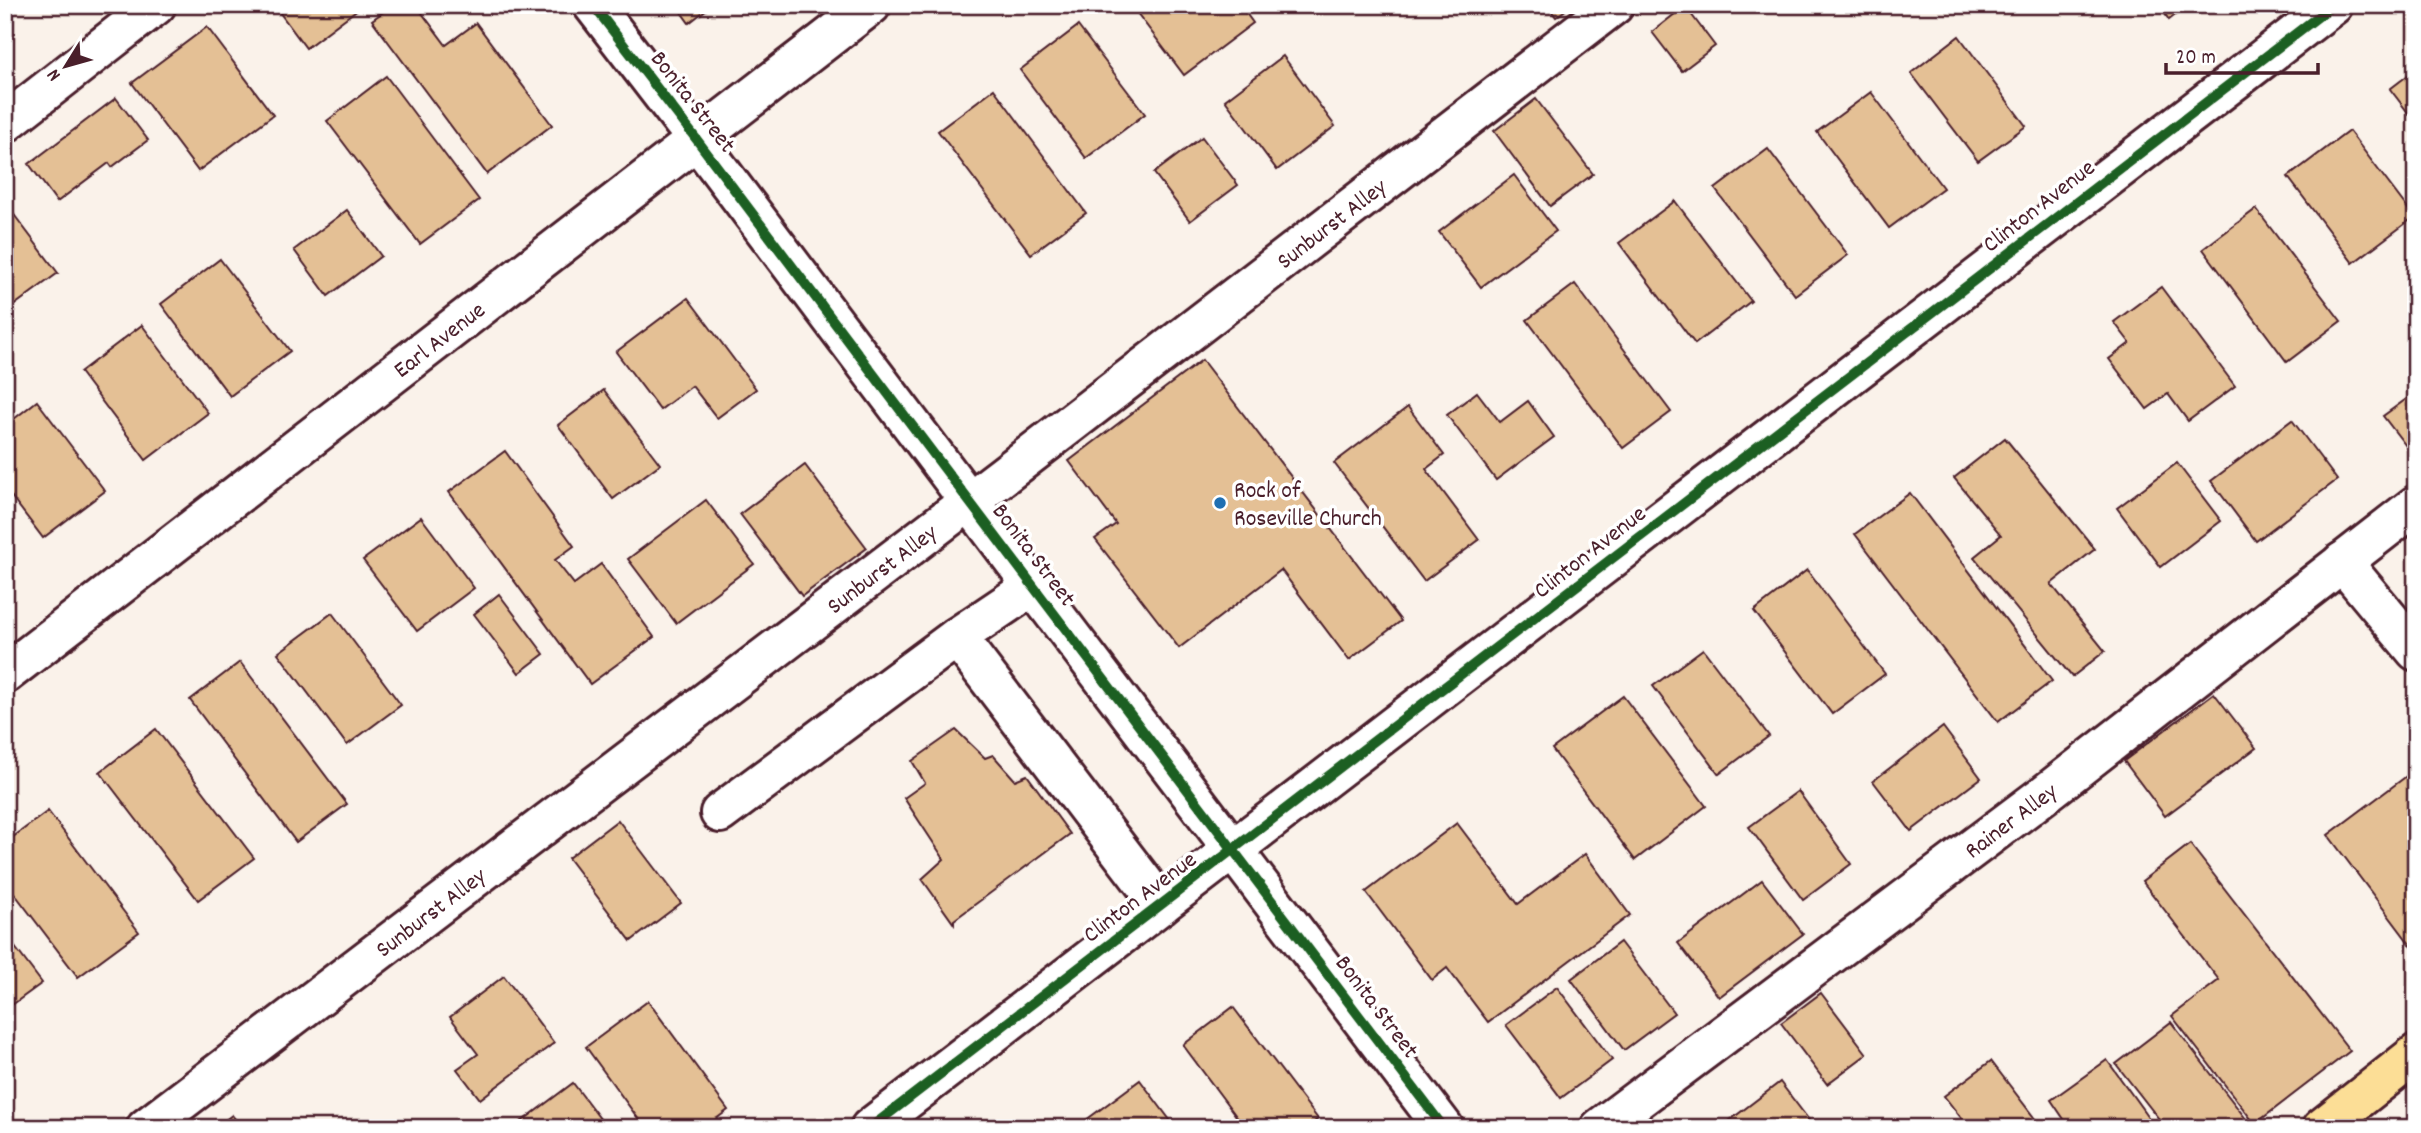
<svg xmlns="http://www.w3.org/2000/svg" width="2421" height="1133" font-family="Dekko,sans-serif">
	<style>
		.building { fill: #e4c095; stroke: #4a1f2b; stroke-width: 2 }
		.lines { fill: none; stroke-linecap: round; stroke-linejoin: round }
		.minor-casing { stroke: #4a1f2b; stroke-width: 44 }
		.major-casing { stroke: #4a1f2b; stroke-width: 44 }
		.minor { stroke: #fff; stroke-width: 38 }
		.major { stroke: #fcde96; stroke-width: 38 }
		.cycleway-casing { stroke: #fff; stroke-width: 15 }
		.cycleway { stroke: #1b5e20; stroke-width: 10 }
		.poi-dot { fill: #1f6fb2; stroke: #fff; stroke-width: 2.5 }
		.labels { text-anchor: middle; stroke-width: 7; stroke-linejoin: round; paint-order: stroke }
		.street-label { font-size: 24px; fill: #4a1f2b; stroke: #fff }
		.poi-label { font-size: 24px; fill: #4a1f2b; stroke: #fff; text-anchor: start }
	</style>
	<rect width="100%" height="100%" fill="#faf2ea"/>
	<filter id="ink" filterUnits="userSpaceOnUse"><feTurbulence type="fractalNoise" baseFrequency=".0143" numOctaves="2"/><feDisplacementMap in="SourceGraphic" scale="14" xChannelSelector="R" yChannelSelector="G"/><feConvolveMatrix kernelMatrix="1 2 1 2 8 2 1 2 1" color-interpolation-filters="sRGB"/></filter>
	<g filter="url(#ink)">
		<!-- building -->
		<g class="building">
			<path d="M274,5H363L306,48Z"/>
			<path d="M393,5H416L446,45L476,23L552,125L487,174L372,20Z"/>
			<path d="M676,5H712L689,23Z"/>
			<path d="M1131,5H1240L1253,23L1184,75Z"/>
			<path d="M1547,5H1572L1556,17Z"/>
			<path d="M2159,5H2188L2169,20Z"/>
			<path d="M1685,6L1715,46L1682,71L1652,32Z"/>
			<path d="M1078,26L1145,114L1086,158L1020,70Z"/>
			<path d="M207,27L273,115L198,171L132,83Z"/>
			<path d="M1959,36L2026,126L1978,161L1911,73Z"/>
			<path d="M1283,56L1335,126L1277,170L1225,100Z"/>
			<path d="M2416,69V123L2390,89Z"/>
			<path d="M386,76L479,200L420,244L327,121Z"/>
			<path d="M994,89L1086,213L1031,254L938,131Z"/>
			<path d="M1871,92L1943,188L1889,228L1817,132Z"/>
			<path d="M116,98L148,140L112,167L109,163L57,202L29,164Z"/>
			<path d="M1536,99L1593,174L1550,206L1494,131Z"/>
			<path d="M2349,131L2414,217L2353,263L2288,177Z"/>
			<path d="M1202,137L1238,185L1190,221L1154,173Z"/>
			<path d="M1768,149L1848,255L1795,295L1715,189Z"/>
			<path d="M1514,175L1556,231L1481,287L1439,232Z"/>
			<path d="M1675,201L1751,301L1695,344L1619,243Z"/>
			<path d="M2256,209L2341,321L2287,362L2203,249Z"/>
			<path d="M347,210L381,256L328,296L294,250Z"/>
			<path d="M12,212L58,273L5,312V217Z"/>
			<path d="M220,259L290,351L230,396L161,304Z"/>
			<path d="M1575,284L1671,412L1623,448L1527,320Z"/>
			<path d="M2161,287L2235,386L2188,421L2168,394L2147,409L2109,359L2130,343L2114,322Z"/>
			<path d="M688,298L756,389L717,418L692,386L660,410L616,352Z"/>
			<path d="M142,325L208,413L146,460L80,372Z"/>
			<path d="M1202,360L1401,621L1349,660L1281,570L1179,648L1095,539L1116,524L1069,461Z"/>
			<path d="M604,390L660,464L613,499L558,425Z"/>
			<path d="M1477,392L1500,422L1528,401L1554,437L1496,480L1447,415Z"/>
			<path d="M2416,392V459L2383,416Z"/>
			<path d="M37,401L105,491L43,538L5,488V426Z"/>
			<path d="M1408,407L1444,455L1426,469L1479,540L1424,581L1334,463Z"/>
			<path d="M2292,420L2337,480L2256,541L2211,481Z"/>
			<path d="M2005,438L2095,549L2051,584L2105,651L2072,677L1974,557L2001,535L1954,478Z"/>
			<path d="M505,451L574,546L555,560L574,584L601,564L654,637L590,684L449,492Z"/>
			<path d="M2177,463L2221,521L2161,567L2117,508Z"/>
			<path d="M805,465L867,548L802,596L740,514Z"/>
			<path d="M1910,493L2052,681L1998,722L1855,534Z"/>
			<path d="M706,500L754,564L676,623L628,559Z"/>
			<path d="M421,517L474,588L417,631L363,560Z"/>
			<path d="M1807,570L1885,674L1832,714L1754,611Z"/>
			<path d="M499,594L544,654L519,673L474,614Z"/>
			<path d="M332,613L401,705L347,745L278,653Z"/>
			<path d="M1703,649L1769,736L1719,774L1653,686Z"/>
			<path d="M240,662L347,804L296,842L190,700Z"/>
			<path d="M2214,693L2256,748L2165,816L2124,761Z"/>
			<path d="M1623,696L1706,806L1635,860L1552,749Z"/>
			<path d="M1943,727L1981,778L1911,831L1873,781Z"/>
			<path d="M156,729L254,858L198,900L100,772Z"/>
			<path d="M956,730L985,758L993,755L1015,780L1027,775L1070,834L954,920V924L922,879L944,859L904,798L925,783L912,761Z"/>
			<path d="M2416,769V952L2328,835Z"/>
			<path d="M1798,791L1851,864L1803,900L1749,827Z"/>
			<path d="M48,811L139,932L78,977L5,881V843Z"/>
			<path d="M618,820L681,903L631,941L568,858Z"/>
			<path d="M1457,823L1518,904L1585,854L1630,915L1488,1022L1447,968L1432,980L1366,892Z"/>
			<path d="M2190,844L2350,1051L2255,1124L2172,1016L2219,980L2142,881Z"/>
			<path d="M1762,880L1803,934L1719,997L1678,943Z"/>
			<path d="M5,934L42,983L5,1010Z"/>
			<path d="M1620,942L1674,1013L1624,1050L1571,979Z"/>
			<path d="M504,976L554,1043L480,1099L457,1069L478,1054L450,1017Z"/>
			<path d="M1557,987L1612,1060L1561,1098L1506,1025Z"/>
			<path d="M1821,993L1867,1054L1827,1084L1781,1023Z"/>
			<path d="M648,1001L728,1110L704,1128H645L586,1047Z"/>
			<path d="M1233,1007L1318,1119L1306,1128H1245L1183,1045Z"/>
			<path d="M2171,1022L2253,1128H2166L2116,1064Z"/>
			<path d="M2107,1060L2156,1128H2070L2051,1100Z"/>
			<path d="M1991,1061L2042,1128H1969L1944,1096Z"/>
			<path d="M1140,1080L1176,1128H1085L1082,1123Z"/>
			<path d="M1780,1082L1815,1128H1734L1729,1121Z"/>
			<path d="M573,1083L607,1128H513Z"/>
			<path d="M232,1115L242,1128H215Z"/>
		</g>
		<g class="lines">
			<defs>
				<g id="minor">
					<path d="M593,5L697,140L1033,586L1444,1128"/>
					<path d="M5,123L156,5"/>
					<path d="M2342,562L2416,651"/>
					<path d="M957,637L1161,905"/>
					<path id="s1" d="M5,674L871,5"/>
					<path d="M720,813L957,637L1033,586"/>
					<path id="s2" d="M146,1128L1004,475L1614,5"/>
					<path d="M870,1128L2333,5"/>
					<path id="s3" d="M1600,1128L2045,794L2416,505"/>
				</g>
				<path id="major" d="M2322,1128L2416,1054"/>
			</defs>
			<!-- minor casing -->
			<use href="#minor" class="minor-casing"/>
			<!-- major casing -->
			<use href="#major" class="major-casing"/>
			<!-- minor -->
			<use href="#minor" class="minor"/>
			<!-- major -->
			<use href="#major" class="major"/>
			<defs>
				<g id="cycleway">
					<path d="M593,5L697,140L1033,586L1444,1128"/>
					<path d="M870,1128L2333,5"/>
				</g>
			</defs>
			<!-- cycleway casing -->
			<use href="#cycleway" class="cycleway-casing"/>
			<!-- cycleway -->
			<use href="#cycleway" class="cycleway"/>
		</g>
	</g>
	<!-- markers -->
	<circle class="poi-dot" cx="1220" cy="503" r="7"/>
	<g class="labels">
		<!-- street labels -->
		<g class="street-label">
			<text transform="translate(694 101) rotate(52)" y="8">Bonita Street</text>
			<text transform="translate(2038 205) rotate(-38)" y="8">Clinton Avenue</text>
			<text dy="8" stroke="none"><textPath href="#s2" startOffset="1491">Sunburst Alley</textPath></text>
			<text dy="8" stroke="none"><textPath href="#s1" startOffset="548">Earl Avenue</textPath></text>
			<text transform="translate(1589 551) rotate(-38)" y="8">Clinton Avenue</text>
			<text transform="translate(1035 554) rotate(53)" y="8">Bonita Street</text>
			<text dy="8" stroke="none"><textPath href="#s2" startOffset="924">Sunburst Alley</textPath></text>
			<text dy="8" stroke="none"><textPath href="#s3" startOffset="513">Rainer Alley</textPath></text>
			<text transform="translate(1139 896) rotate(-37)" y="8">Clinton Avenue</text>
			<text dy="8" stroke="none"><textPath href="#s2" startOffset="357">Sunburst Alley</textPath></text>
			<text transform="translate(1378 1006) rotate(53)" y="8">Bonita Street</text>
		</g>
		<!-- poi labels -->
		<g class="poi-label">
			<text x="1234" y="497">Rock of<tspan x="1234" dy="28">Roseville Church</tspan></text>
		</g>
	</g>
	<!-- margin -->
	<rect width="2421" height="1133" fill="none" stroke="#fff" stroke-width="28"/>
	<rect x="14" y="14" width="2393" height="1105" fill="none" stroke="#4a1f2b" stroke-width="2.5" filter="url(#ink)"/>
	<!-- north arrow -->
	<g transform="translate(66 66) rotate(233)" stroke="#ffffff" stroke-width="5" paint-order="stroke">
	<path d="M0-5L12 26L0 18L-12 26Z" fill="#4a1f2b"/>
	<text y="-10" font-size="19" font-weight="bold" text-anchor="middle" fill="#4a1f2b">N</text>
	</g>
	<!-- scale -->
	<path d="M2166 63v10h152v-10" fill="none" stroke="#4a1f2b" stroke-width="3.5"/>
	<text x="2176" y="63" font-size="21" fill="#4a1f2b" stroke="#ffffff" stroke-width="5" paint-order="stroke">20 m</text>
</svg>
